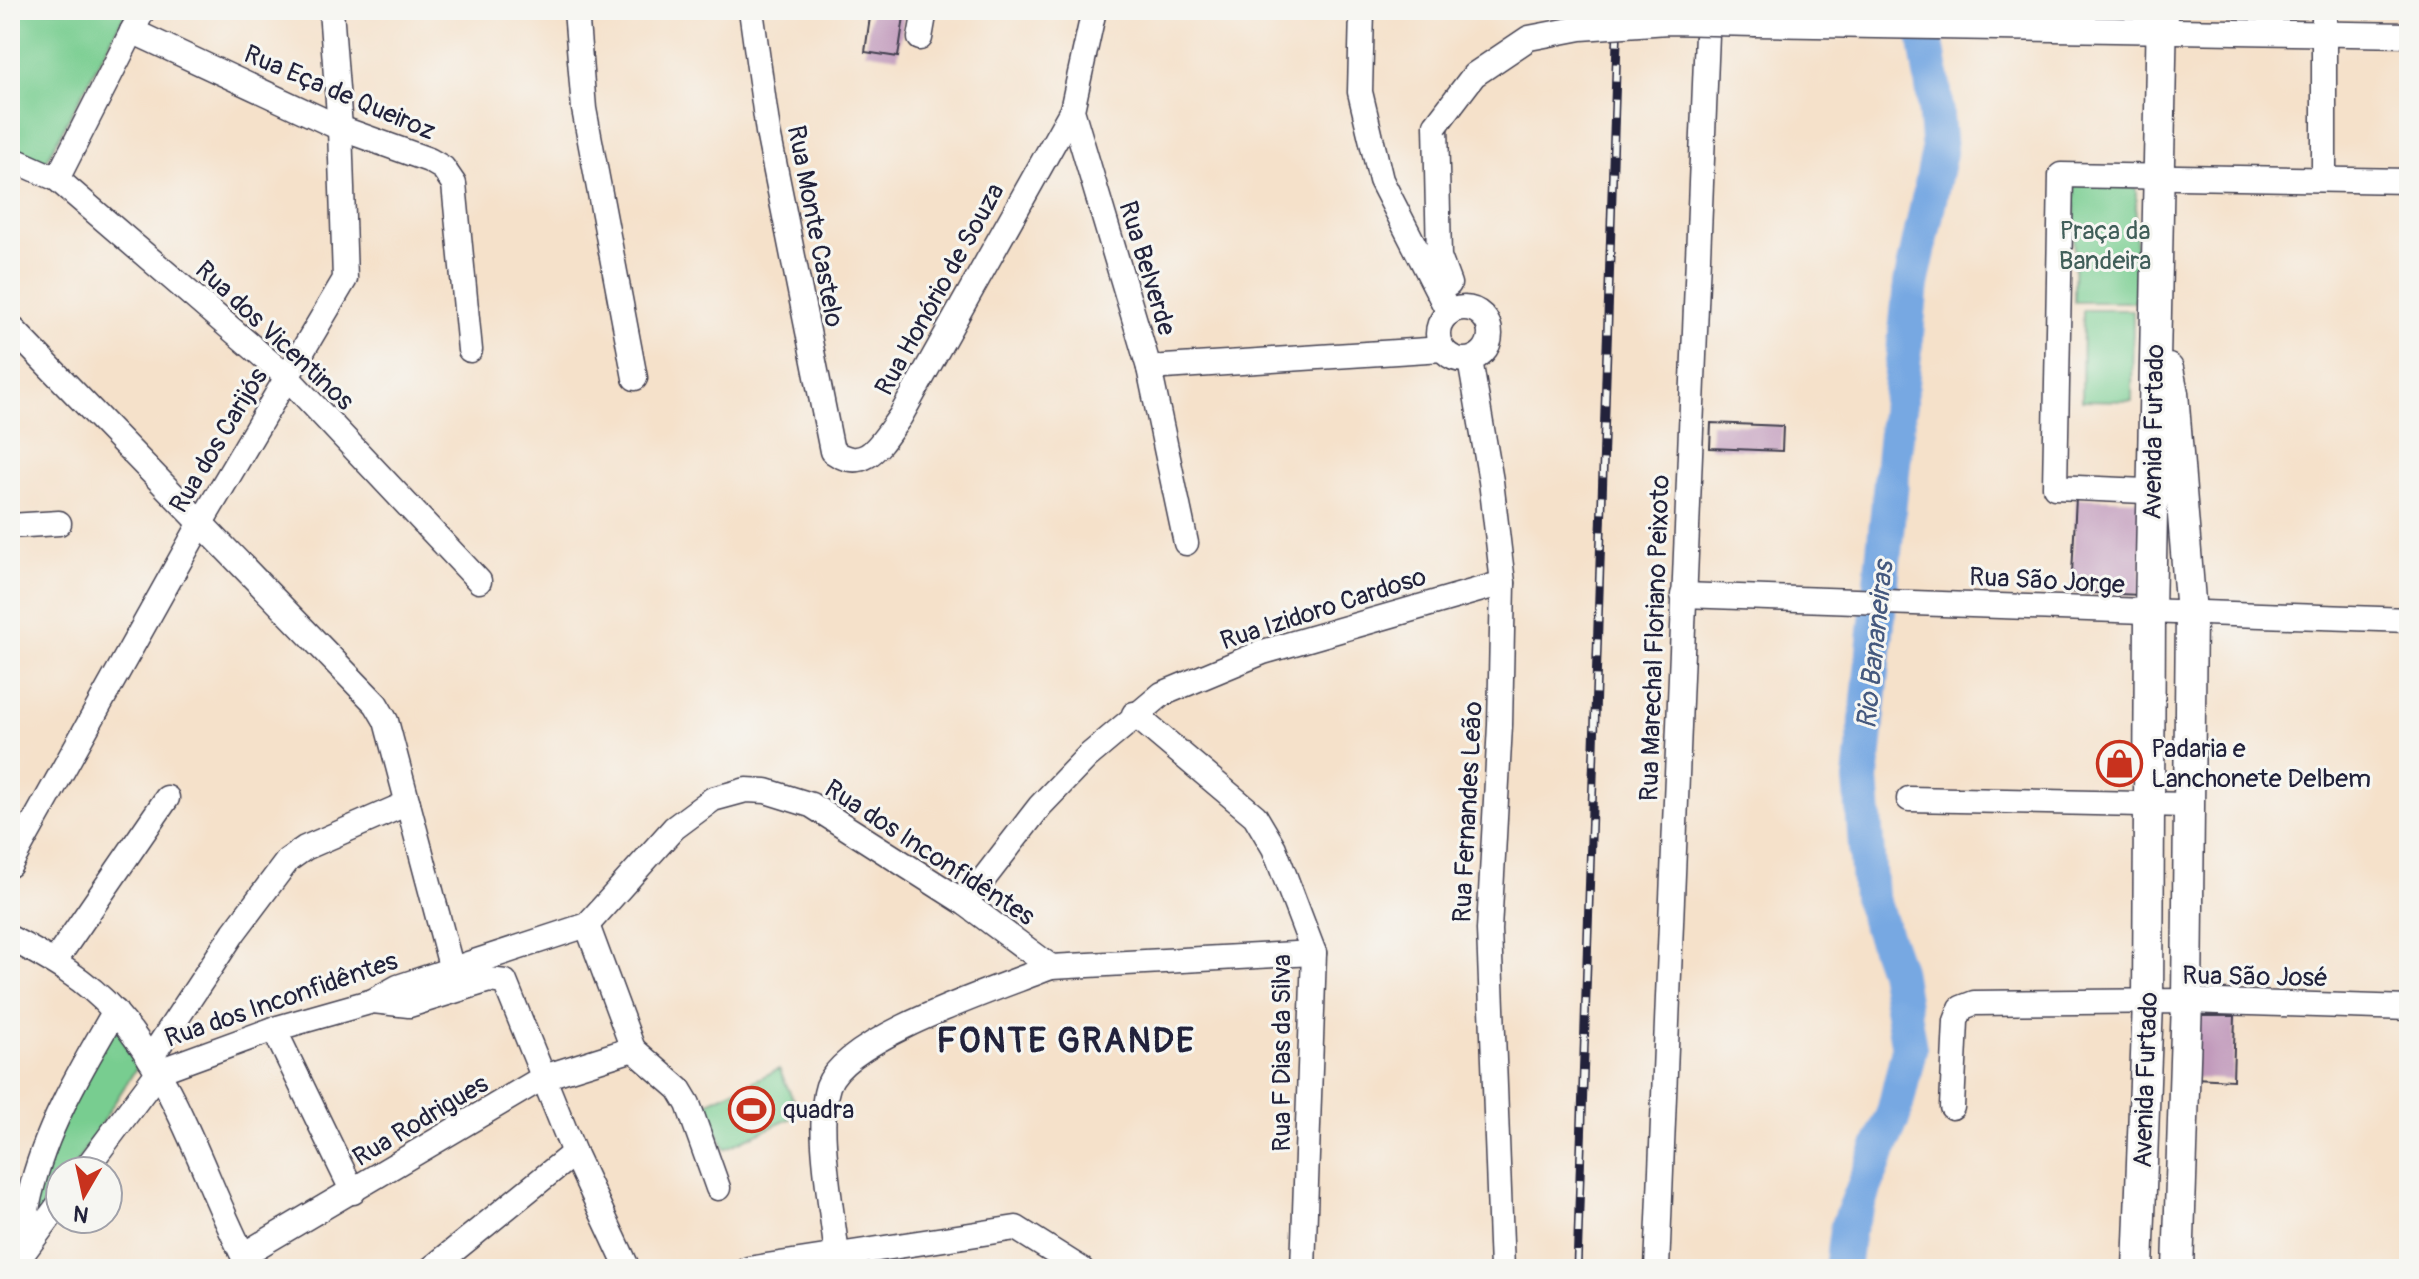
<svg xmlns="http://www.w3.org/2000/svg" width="2419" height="1279" font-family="Pangolin,sans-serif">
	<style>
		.green { fill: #78cd90; stroke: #4d7866; stroke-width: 2 }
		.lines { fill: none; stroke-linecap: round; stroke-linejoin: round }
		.river { stroke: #77a8e2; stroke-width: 36 }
		.building { fill: #c19abb }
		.minor-casing { stroke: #423f50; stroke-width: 27 }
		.tertiary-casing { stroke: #423f50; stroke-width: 33 }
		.minor { stroke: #fff; stroke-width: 24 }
		.tertiary { stroke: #fff; stroke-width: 30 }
		.rail-casing { stroke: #22223b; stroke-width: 9 }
		.rail { stroke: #f6f6f2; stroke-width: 6; stroke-dasharray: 18; stroke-linecap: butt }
		.minor-bridge-casing { stroke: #423f50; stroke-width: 27; stroke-linecap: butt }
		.minor-bridge { stroke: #fff; stroke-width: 24 }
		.labels { text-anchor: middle; stroke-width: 6; stroke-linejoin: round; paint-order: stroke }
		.street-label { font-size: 26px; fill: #22223b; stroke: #f6f6f2 }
		.park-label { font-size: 26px; fill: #405e59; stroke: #f6f6f2 }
		.poi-label { font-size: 26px; fill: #22223b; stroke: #f6f6f2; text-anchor: start }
		.water-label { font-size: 28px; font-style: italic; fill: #44587e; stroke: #f6f6f2 }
		.district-label { font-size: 34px; font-weight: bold; letter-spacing: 2px; fill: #22223b; stroke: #f6f6f2 }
	</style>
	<rect width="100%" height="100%" fill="#f6f6f2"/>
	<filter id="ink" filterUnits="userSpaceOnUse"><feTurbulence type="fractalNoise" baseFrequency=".0125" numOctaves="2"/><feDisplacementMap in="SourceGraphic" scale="16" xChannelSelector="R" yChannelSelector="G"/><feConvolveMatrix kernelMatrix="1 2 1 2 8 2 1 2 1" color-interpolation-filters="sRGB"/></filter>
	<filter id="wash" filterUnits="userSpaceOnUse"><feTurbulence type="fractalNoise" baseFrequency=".006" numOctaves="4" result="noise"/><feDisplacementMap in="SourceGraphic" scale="32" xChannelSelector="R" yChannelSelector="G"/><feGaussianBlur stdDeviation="1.8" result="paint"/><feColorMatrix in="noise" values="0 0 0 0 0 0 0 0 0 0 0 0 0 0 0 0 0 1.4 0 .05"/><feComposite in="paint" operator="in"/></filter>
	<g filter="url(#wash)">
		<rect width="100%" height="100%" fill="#f5e1ca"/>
		<!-- green -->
		<g class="green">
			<path d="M10,10H127L44,165L10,148Z"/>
			<path d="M2075,184L2136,188L2135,302H2074Z"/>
			<path d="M2083,310H2133L2132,401L2082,400Z"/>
			<path d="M106,1005L137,1067L71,1171H60V1188L10,1266Z"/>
			<path d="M779,1069L800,1114L725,1149L704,1104Z"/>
		</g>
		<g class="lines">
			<!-- river -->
			<path class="river" d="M1842,1269L1847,1230L1894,1113L1909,1049L1896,970L1870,896L1861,780L1911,284L1939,152L1934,93L1921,10"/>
		</g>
		<g id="blocks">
			<!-- building -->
			<g class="building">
				<path d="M871,10H905L898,57L865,52Z"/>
				<path d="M1711,423L1783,426L1782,451L1710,448Z"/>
				<path d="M2076,498L2142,500L2141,595L2071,592Z"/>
				<path d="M2196,1016H2235L2233,1080L2194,1078Z"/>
			</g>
		</g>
	</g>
	<g filter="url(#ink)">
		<use href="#blocks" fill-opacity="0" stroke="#423f50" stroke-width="2"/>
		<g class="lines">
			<defs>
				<g id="minor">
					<path d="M576,10L584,109L635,378"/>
					<path d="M751,10L768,132L832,451C867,475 881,442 900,417L1072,110"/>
					<path d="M1094,10L1072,110L1149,368L1186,543"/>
					<path d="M1362,10L1360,92L1381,180L1449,313"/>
					<path d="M2324,10V179"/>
					<path d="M1756,24L2409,35"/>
					<path d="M132,31L340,128L429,160L443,168L454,184L470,350"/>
					<path d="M920,38L925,10"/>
					<path d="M1436,125L1439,257L1449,284"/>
					<path d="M10,158L57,179L287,377L479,581"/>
					<path d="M57,179L143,10"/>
					<circle cx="1464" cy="334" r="26"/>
					<path d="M10,326L376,704L386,721L452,970"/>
					<path d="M1470,360L1491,481L1503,583L1500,725L1489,930L1502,1269"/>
					<path d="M1149,368L1443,349"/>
					<path d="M2167,492L2055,487L2061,175L2409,181"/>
					<path d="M10,526L59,523"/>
					<path d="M1683,595L2409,620"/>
					<path d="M1134,714L1255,816L1274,848L1314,953L1303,1269"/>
					<path d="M1909,799L2189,805"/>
					<path d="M10,865L202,521L345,279L340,128L331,10"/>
					<path d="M965,903L1040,806L1087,757L1162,694L1263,652L1503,583"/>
					<path d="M587,925L633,1049L679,1089L688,1104L718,1188"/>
					<path d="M10,938C48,958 86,979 115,1012C180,1085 204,1182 249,1267"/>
					<path d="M55,961L167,798"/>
					<path d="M373,1001L409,1005L489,980L505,982L574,1153L628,1269"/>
					<path d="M274,1029L353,1192"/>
					<path d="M150,1059L234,932L288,860L305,848L408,803"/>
					<path d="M159,1071L274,1029L373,1001L398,987L587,925L674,828L713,799L746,790L766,791L811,805L965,903L1051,967L1314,953"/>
					<path d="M1952,1107L1956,1021L1961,1008L1974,1003L2187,1001L2409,1008"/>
					<path d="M84,1171L159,1071"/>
					<path d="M23,1253L60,1203"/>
					<path d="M243,1255L544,1077L633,1049"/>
					<path d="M21,1256C24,1236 25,1215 30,1195C45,1129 81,1069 115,1011"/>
					<path d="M837,1257C833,1213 815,1126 828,1086C845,1037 1002,987 1051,967"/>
					<path d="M431,1269L574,1153"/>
					<path d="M748,1269L1016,1228L1081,1269"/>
					<path d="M1657,1269L1708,10"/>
				</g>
				<g id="tertiary">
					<path d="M2168,369L2173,393L2191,613L2187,1001L2178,1269"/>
					<path d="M2138,1269L2148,1002L2150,613L2162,10"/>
				</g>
			</defs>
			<!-- minor casing -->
			<use href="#minor" class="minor-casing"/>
			<!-- tertiary casing -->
			<use href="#tertiary" class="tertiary-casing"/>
			<!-- minor -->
			<use href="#minor" class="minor"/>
			<!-- tertiary -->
			<use href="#tertiary" class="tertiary"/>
			<defs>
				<path id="rail" d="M1577,1269L1618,10"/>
			</defs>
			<!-- rail casing -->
			<use href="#rail" class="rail-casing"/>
			<!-- rail -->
			<use href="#rail" class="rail"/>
			<defs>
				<path id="minor-bridge" d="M1436,125L1474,75L1529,38L1581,28L1668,22L1756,24"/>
			</defs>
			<!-- minor-bridge casing -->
			<use href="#minor-bridge" class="minor-bridge-casing"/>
			<!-- minor-bridge -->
			<use href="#minor-bridge" class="minor-bridge"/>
		</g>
	</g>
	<!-- icons -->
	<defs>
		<symbol id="shop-ring" viewBox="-11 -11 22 22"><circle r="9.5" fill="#f6f6f2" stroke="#c8321e" stroke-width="1.5"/><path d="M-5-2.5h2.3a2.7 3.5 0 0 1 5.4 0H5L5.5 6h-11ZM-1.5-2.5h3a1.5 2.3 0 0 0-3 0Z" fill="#c8321e"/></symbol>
		<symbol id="stadium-ring" viewBox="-11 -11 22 22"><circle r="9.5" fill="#f6f6f2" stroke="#c8321e" stroke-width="1.5"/><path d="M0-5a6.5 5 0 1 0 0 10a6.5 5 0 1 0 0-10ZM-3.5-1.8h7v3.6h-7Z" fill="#c8321e"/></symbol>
	</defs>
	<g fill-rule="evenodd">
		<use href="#shop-ring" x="2094" y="738" width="51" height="51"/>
		<use href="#stadium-ring" x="726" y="1084" width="51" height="51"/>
	</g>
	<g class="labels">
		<!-- street labels -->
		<g class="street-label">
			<text transform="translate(340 92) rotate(23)" y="9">Rua Eça de Queiroz</text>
			<text transform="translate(816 226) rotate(79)" y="9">Rua Monte Castelo</text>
			<text transform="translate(1148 268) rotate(73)" y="9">Rua Belverde</text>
			<text transform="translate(939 289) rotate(-61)" y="9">Rua Honório de Souza</text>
			<text transform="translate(275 335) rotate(43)" y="9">Rua dos Vicentinos</text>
			<text transform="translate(2153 432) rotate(-89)" y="9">Avenida Furtado</text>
			<text transform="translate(218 440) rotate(-59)" y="9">Rua dos Carijós</text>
			<text transform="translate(2047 580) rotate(3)" y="9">Rua São Jorge</text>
			<text transform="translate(1323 608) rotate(-18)" y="9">Rua Izidoro Cardoso</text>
			<text transform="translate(1654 638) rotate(-88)" y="9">Rua Marechal Floriano Peixoto</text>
			<text transform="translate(1467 812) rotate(-87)" y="9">Rua Fernandes Leão</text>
			<text transform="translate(930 852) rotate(33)" y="9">Rua dos Inconfidêntes</text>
			<text transform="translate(2255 976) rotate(1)" y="9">Rua São José</text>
			<text transform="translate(281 999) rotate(-19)" y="9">Rua dos Inconfidêntes</text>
			<text transform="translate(1281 1053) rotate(-90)" y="9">Rua F Dias da Silva</text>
			<text transform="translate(2145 1080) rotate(-88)" y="9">Avenida Furtado</text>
			<text transform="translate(420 1120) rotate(-31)" y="9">Rua Rodrigues</text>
		</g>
		<!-- park labels -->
		<g class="park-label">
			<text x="2105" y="239">Praça da<tspan x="2105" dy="30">Bandeira</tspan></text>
		</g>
		<!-- poi labels -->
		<g class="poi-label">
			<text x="2151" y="757">Padaria e<tspan x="2151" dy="30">Lanchonete Delbem</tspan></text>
			<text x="783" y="1118">quadra</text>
		</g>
		<!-- water labels -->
		<g class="water-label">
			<text transform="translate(1874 645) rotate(-84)" y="10">Rio Bananeiras</text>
		</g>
		<!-- district labels -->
		<g class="district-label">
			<text x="1066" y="1052">FONTE GRANDE</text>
		</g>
	</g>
	<!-- margin -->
	<rect width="2419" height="1279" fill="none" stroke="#f6f6f2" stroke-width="40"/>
	<!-- north arrow -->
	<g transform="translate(84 1195) rotate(189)"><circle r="38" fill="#f6f6f2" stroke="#a1a1a9" stroke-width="2"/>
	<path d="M0-6L14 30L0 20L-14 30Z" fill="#c8321e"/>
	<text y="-12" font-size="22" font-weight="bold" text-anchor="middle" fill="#22223b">N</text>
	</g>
</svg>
